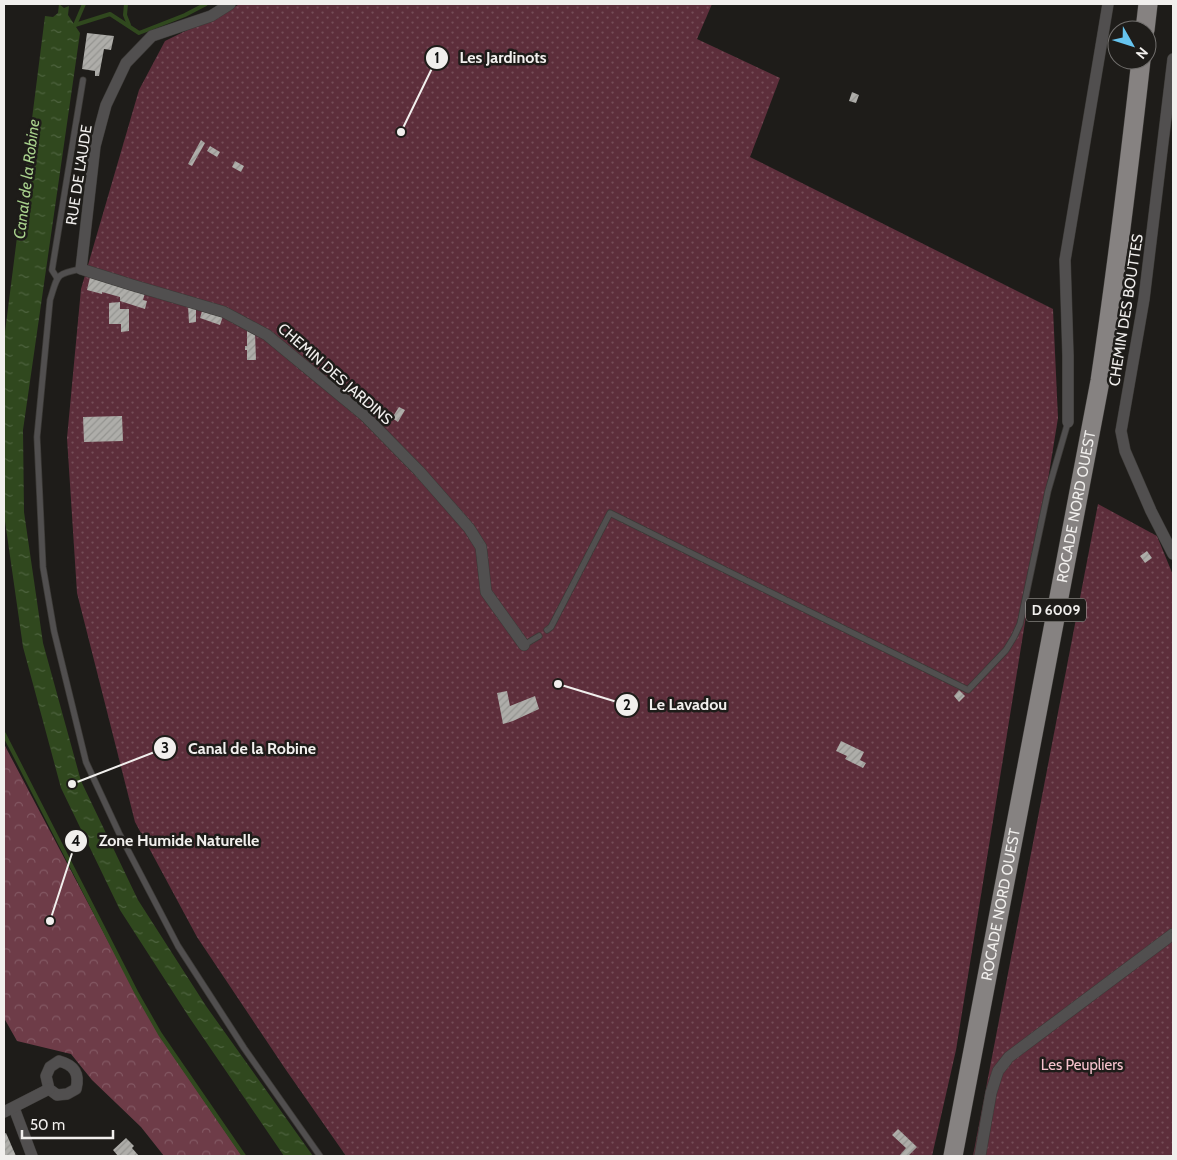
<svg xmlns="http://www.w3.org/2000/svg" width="1177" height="1160" font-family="Cabin,sans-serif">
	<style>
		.green { fill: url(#green-dots) }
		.forest { fill: url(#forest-crowns) }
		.water { fill: url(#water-ripples) }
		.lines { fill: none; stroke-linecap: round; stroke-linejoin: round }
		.stream { stroke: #30481e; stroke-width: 4 }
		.building { fill: url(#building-hatch) }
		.lane-casing { stroke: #3c3a37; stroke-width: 7 }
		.street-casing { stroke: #3c3a37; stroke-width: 12 }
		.primary-casing { stroke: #3c3a37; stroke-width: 20 }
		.lane { stroke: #514f4f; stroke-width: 5.5 }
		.street { stroke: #514f4f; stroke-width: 11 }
		.primary { stroke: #868281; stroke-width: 19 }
		.labels { text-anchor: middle; stroke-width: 5; stroke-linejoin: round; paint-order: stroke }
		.shield { fill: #1e1c19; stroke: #b2b0ad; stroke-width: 1 }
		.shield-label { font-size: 14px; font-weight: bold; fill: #f1efed }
		.street-label { font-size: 15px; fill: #f1efed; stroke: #1e1c19 }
		.park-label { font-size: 15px; fill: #f6c2cd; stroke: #1e1c19 }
		.water-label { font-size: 16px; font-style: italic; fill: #a8d18c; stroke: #1e1c19 }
		.leader { fill: none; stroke: #f1efed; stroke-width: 2 }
		.callout-dot { fill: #f1efed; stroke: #1e1c19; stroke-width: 2 }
		.mark-label { font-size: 15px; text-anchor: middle; font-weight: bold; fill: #111 }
		.callout-label { font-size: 16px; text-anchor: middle; font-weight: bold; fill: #f1efed; stroke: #1e1c19; stroke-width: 5; stroke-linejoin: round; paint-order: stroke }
	</style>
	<defs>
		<pattern id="green-dots" width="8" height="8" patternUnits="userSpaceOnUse" patternTransform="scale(1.25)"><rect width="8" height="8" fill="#5d2e3b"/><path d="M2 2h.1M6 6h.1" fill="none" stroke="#754d58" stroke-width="1.8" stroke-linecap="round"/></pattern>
		<pattern id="forest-crowns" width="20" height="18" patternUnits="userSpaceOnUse" patternTransform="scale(1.25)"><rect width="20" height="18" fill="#6e3c48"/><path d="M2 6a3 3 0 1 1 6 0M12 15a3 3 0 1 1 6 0" fill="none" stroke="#835863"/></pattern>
		<pattern id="water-ripples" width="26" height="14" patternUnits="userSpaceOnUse" patternTransform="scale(1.25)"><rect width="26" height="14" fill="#30481e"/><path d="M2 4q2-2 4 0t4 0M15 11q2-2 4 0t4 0" fill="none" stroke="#4e633f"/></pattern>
		<pattern id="building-hatch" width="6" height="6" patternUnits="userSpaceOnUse" patternTransform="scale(1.25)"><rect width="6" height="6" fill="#aeada9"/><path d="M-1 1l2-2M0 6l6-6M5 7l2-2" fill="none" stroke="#949490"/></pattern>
	</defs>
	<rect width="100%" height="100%" fill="#1e1c19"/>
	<!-- green -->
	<g class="green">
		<path d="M240,4H712L697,39L780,78L750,157L1053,309L1058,418L956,1050L932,1156H346L286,1070L197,937L135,822L77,593L67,438L81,289L139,90L165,41Z"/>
		<path d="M1098,504L1157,536L1173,575V1156H973Z"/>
	</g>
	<!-- forest -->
	<path class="forest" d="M4,744L143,1007L159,1035L242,1156H164L141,1127L92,1080L71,1054L17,1041L4,1018Z"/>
	<!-- water -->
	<path class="water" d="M59,4L64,8L69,6L68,15L80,33L23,430L24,512L43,643L81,781L138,900L206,1006L313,1156H284L189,1017L120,910L61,788L23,647L4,514V340L45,16L53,17L58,13Z"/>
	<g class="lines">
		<!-- stream -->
		<g class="stream">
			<path d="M126,4L125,15L129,25"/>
			<path d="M75,25L110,14L139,33L185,15L206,4"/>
			<path d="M75,25L84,4"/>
			<path d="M4,734L136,992L160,1034L244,1156"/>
		</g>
	</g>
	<!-- building -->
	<g class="building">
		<path d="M87,33L114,36L111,50L104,49L99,76H95V71L82,69Z"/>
		<path d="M852,92L859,95L856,103L849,101Z"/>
		<path d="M201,140L205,143L192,166L188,164Z"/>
		<path d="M210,146L220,152L217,157L207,151Z"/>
		<path d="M235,161L244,166L241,172L232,167Z"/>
		<path d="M90,277L145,293L143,300L147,301L145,309L120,301V297L102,292V294L87,290Z"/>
		<path d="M120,302V309H129V331L121,332V324H109V303Z"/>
		<path d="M188,306L196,307V322L189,323Z"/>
		<path d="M203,308L223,316L220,325L200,318Z"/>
		<path d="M247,328L255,332L256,360H247V350H245V346H247Z"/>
		<path d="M399,407L405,410L398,422L392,418Z"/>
		<path d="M122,416L123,441L84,442L83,417Z"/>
		<path d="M1147,551L1152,558L1145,563L1140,556Z"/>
		<path d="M959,690L965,696L959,702L954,696Z"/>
		<path d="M507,691L510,706L535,696L539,709L513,721L503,724L497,693Z"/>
		<path d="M841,741L864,752L860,760L866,763L863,768L845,759L847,756L836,751Z"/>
		<path d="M898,1129L917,1147L908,1156H899L906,1148L892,1135Z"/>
		<path d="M6,1133L16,1156H4V1134Z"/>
		<path d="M126,1138L134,1146L132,1148L139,1156H118L113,1150Z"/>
	</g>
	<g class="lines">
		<defs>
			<g id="lane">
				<path d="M81,269C55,274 58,275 50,300L37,437L43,567L54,631L86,762L119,833L178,946L244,1048L320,1156"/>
				<path d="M57,278L52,270L83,80"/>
				<path d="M547,630L551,627L610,513L968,690L1006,650L1014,637L1020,624L1048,491L1068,422"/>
				<path d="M524,645L539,636"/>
			</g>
			<g id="street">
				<path d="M230,4L211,16L152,36L126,63L106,105L95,146L81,269L132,285L224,312L267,335L364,415L419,471L469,528L481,547L486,592L524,645"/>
				<path d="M1173,59L1144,299L1121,431L1125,451L1151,511L1173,554"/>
				<path d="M1068,422V356L1065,260L1103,34L1108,4"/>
				<path d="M59,1061C74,1065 80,1073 76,1089L67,1094L57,1095L49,1089L46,1076L50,1067Z"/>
				<path d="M14,1108L32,1156"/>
				<path d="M4,1112L49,1089"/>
				<path d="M980,1156L991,1093L998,1071L1009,1057L1173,934"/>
			</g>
			<g id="primary">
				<path d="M1145,30L1148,4"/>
				<path id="s1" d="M953,1156L1100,381C1116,274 1129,167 1141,60"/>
			</g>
		</defs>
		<!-- lane casing -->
		<use href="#lane" class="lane-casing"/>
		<!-- street casing -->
		<use href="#street" class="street-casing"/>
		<!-- primary casing -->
		<use href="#primary" class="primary-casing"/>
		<!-- lane -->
		<use href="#lane" class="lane"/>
		<!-- street -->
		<use href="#street" class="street"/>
		<!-- primary -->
		<use href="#primary" class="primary"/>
	</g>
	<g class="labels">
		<!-- shield labels -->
		<rect class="shield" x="1026" y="598.5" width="60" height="23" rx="4"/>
		<g class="shield-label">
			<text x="1056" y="615">D 6009</text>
		</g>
		<!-- street labels -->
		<g class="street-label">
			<text transform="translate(79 175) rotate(-81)" y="5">RUE DE L'AUDE</text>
			<text transform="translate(1126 310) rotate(-81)" y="5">CHEMIN DES BOUTTES</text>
			<text transform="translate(335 374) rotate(41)" y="5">CHEMIN DES JARDINS</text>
			<text dy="5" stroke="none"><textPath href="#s1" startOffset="661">ROCADE NORD OUEST</textPath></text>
			<text dy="5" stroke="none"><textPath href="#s1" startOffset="256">ROCADE NORD OUEST</textPath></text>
		</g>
		<!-- park labels -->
		<g class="park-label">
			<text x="1082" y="1070">Les Peupliers</text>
		</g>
		<!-- water labels -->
		<g class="water-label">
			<text transform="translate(26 179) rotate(-83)" y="6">Canal de la Robine</text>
		</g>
	</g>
	<!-- callouts -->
	<path class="leader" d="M401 132L437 58M558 684L627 705M72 784L165 748M50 921L76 841"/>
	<g class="callout-dot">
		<circle cx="401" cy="132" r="5"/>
		<circle cx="558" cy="684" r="5"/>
		<circle cx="72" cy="784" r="5"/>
		<circle cx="50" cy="921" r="5"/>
		<circle cx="437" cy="58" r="12"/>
		<circle cx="627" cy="705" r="12"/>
		<circle cx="165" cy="748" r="12"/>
		<circle cx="76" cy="841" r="12"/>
	</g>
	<g class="mark-label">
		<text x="437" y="63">1</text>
		<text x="627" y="710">2</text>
		<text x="165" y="753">3</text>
		<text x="76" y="846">4</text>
	</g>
	<g class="callout-label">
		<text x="503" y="63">Les Jardinots</text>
		<text x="688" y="710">Le Lavadou</text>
		<text x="252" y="754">Canal de la Robine</text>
		<text x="179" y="846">Zone Humide Naturelle</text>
	</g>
	<!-- border -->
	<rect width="1177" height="1160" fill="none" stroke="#f1efed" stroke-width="10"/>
	<!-- north arrow -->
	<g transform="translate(1132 45) rotate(129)"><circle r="24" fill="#1e1c19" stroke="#72706e"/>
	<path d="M0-4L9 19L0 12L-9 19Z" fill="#66c4ef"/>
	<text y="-8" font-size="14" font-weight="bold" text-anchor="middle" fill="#f1efed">N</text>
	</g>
	<!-- scale -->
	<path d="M22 1130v8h91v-8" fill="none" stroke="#f1efed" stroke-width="2.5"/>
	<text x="30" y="1130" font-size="15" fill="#f1efed" stroke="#1e1c19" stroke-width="4" paint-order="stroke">50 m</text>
</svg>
